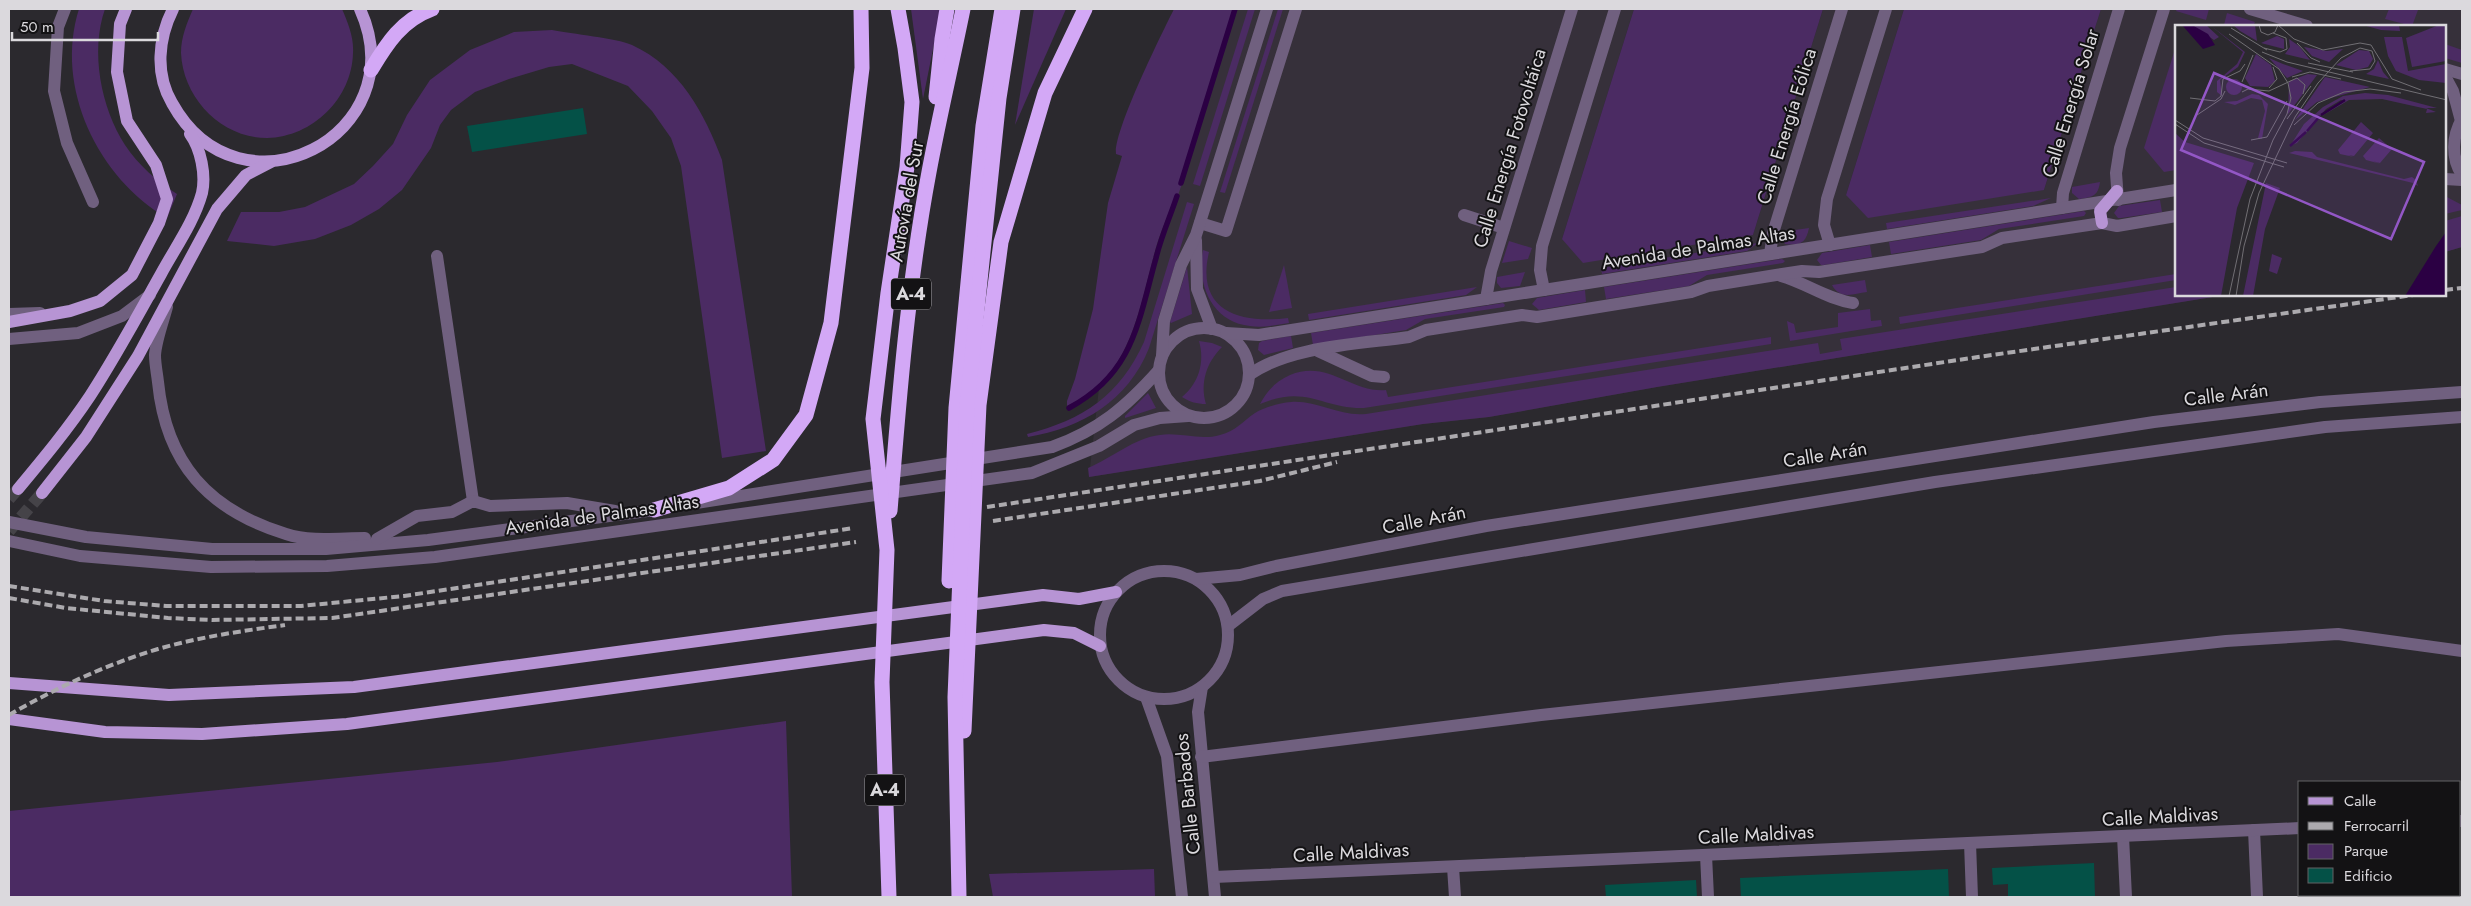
<svg xmlns="http://www.w3.org/2000/svg" width="2471" height="906" font-family="Jost,sans-serif">
	<style>
		.built { fill: #36303a }
		.green { fill: #4b2b63 }
		.lines { fill: none; stroke-linecap: round; stroke-linejoin: round }
		.stream { stroke: #2b0043; stroke-width: 5.5 }
		.building { fill: #045147 }
		.major-tunnel { stroke: #454348; stroke-width: 12; stroke-dasharray: 12 6; stroke-linecap: butt }
		.minor { stroke: #70607f; stroke-width: 12 }
		.major { stroke: #b794d4; stroke-width: 12 }
		.highway { stroke: #d3a8f6; stroke-width: 15 }
		.rail { stroke: #acaaae; stroke-width: 4; stroke-dasharray: 8 4; stroke-linecap: butt }
		.labels { text-anchor: middle; stroke-width: 4; stroke-linejoin: round; paint-order: stroke }
		.shield { fill: #131214; stroke: #9f9da1; stroke-width: 1 }
		.shield-label { font-size: 18px; font-weight: bold; fill: #dbd9dd }
		.street-label { font-size: 19px; fill: #dbd9dd; stroke: #131214 }
		.inset-river { fill: none; stroke: #2b0043; stroke-width: 2.5 }
		.inset-road { fill: none; stroke: #716f74; stroke-width: 1 }
		.view { fill: #9357c6; fill-opacity: 0.15; stroke: #9357c6; stroke-width: 2.5 }
		.inset-edge { fill: none; stroke: #dbd9dd; stroke-width: 2.5 }
	</style>
	<rect width="100%" height="100%" fill="#2b292e"/>
	<!-- built -->
	<path class="built" d="M1208,9H1634L1562,239L1753,235L1823,9H1904L1846,195L2044,190L2101,9H2462V247L2445,252V26H2176V295H2225L1657,387L1489,417L1423,424L1089,477L1113,263Z"/>
	<!-- green -->
	<g class="green">
		<path d="M79,9H105C90,51 101,108 125,145C138,165 157,181 177,194L167,218C98,178 54,87 79,9Z"/>
		<path d="M193,9H342C348,23 354,37 353,53C352,98 313,137 267,138C221,138 183,98 181,53C181,37 187,23 193,9Z"/>
		<path d="M911,9H941L923,99Z"/>
		<path d="M1034,9H1066L1015,125Z"/>
		<path d="M1174,9H1234L1179,183L1182,184L1178,195L1176,194C1170,211 1162,228 1157,244C1140,303 1132,380 1067,406V401L1075,379L1093,309L1108,203L1122,156L1116,154C1113,132 1162,33 1174,9Z"/>
		<path d="M1248,9H1255L1200,186L1193,184Z"/>
		<path d="M1278,9H1283L1225,193L1220,192Z"/>
		<path d="M1634,9H1823L1753,235L1583,263L1562,239Z"/>
		<path d="M1904,9H2101L2044,190L1868,218L1846,195Z"/>
		<path d="M2177,9H2209L2206,20L2176,11Z"/>
		<path d="M2389,9L2418,10L2412,26L2385,19Z"/>
		<path d="M2227,13L2255,22L2253,26L2224,25Z"/>
		<path d="M552,30C572,34 616,38 632,45C680,67 705,114 722,160L766,451L722,458L681,166L671,138L652,111L628,86L572,64L549,67L509,79L475,92L451,110L440,125L431,148L402,190L379,209L351,225L315,239L274,246L227,241L241,212H279L305,207L354,184L373,166L393,144L407,115L430,80L470,50L514,32Z"/>
		<path d="M2445,44L2462,50V63L2445,58Z"/>
		<path d="M2176,46V170L2164,172L2144,148Z"/>
		<path d="M2100,182C2098,196 2093,197 2079,199L2072,193V187Z"/>
		<path d="M2445,196L2462,205V210L2445,214Z"/>
		<path d="M2051,198L2033,206L1887,229L1886,223Z"/>
		<path d="M2160,200L2162,212L2121,218H2118L2114,213L2119,206Z"/>
		<path d="M1187,202L1194,204L1149,348C1128,401 1082,428 1028,437L1027,434C1083,420 1120,395 1144,342Z"/>
		<path d="M2084,211L2086,213L2084,216L1999,229L1981,240L1891,254L1889,242Z"/>
		<path d="M2462,216V247L2445,252V221Z"/>
		<path d="M1809,228C1806,243 1800,246 1785,244L1781,238V232Z"/>
		<path d="M1509,241L1532,248L1528,259L1502,263Z"/>
		<path d="M1758,243L1747,251L1602,274L1601,268Z"/>
		<path d="M1870,245L1872,257L1824,265H1821L1817,260L1822,253Z"/>
		<path d="M1203,250L1209,252C1195,311 1240,324 1288,318L1289,323C1276,325 1263,328 1250,326C1212,322 1196,284 1203,250Z"/>
		<path d="M1782,259L1785,261L1783,263L1707,275L1689,286L1606,299L1604,287Z"/>
		<path d="M1284,265L1292,308L1269,312Z"/>
		<path d="M1187,267L1192,314L1171,323L1170,322Z"/>
		<path d="M1525,272L1520,286L1501,288L1497,283V277Z"/>
		<path d="M2176,274V280L1900,324L1899,317Z"/>
		<path d="M1865,280L1867,292C1853,294 1840,300 1832,285Z"/>
		<path d="M1477,287L1466,295L1309,320L1308,314Z"/>
		<path d="M2176,287V295H2225L1657,387L1489,417L1423,424L1089,477L1088,468C1112,458 1134,438 1160,435C1180,432 1200,441 1220,435C1236,431 1243,421 1255,413C1265,407 1280,403 1291,402C1317,400 1340,417 1366,414L1818,343L1820,354L1842,350L1840,339Z"/>
		<path d="M1585,290L1586,302L1539,310L1532,304L1537,298Z"/>
		<path d="M1503,303L1505,305L1504,307L1425,319L1406,330L1313,345L1311,333Z"/>
		<path d="M1870,309L1871,321L1881,320L1882,326L1790,341L1787,321L1794,324L1796,333L1838,327V313Z"/>
		<path d="M1291,336L1293,348L1264,355L1258,350L1259,343L1262,341Z"/>
		<path d="M1771,337V344L1364,408C1322,409 1307,384 1260,404C1267,391 1276,381 1290,375C1328,359 1351,393 1386,390L1388,397Z"/>
		<path d="M1199,341L1212,343L1222,347C1206,363 1200,383 1206,404C1197,404 1190,402 1182,397C1199,383 1205,362 1199,341Z"/>
		<path d="M1148,393L1156,408L1125,418V416Z"/>
		<path d="M786,721L792,897H9V811L497,762Z"/>
		<path d="M1154,869L1155,897H993L989,874Z"/>
	</g>
	<g class="lines">
		<!-- stream -->
		<g class="stream">
			<path d="M1181,183L1235,9"/>
			<path d="M1069,408C1134,373 1138,322 1156,258C1161,237 1170,217 1177,196"/>
		</g>
	</g>
	<!-- building -->
	<g class="building">
		<path d="M583,108L587,134L472,152L467,126Z"/>
		<path d="M2094,863L2095,897H2008V884L1993,885L1992,868Z"/>
		<path d="M1948,869L1949,897H1741L1740,878Z"/>
		<path d="M1696,880L1697,897H1606L1605,885Z"/>
	</g>
	<g class="lines">
		<!-- major-tunnel -->
		<g class="major-tunnel">
			<path d="M9,499L18,489"/>
			<path d="M9,531L42,493"/>
		</g>
		<!-- minor -->
		<g class="minor">
			<path d="M65,9L58,27L54,91L67,143L93,202"/>
			<path d="M2250,9L2307,26"/>
			<path d="M2445,69L2462,74"/>
			<path d="M2445,76L2453,91L2461,121"/>
			<path d="M2462,119C2452,136 2451,158 2462,175"/>
			<path d="M2445,179L2462,180"/>
			<path d="M2118,200L2116,173L2120,148L2164,9"/>
			<path d="M2062,208L2063,193L2119,9"/>
			<path d="M1464,215L1504,228"/>
			<path d="M1200,223L1226,231L1296,9"/>
			<path d="M1196,240L1197,289L1212,329"/>
			<path d="M1830,245L1824,225L1827,199L1886,9"/>
			<path d="M1770,254L1773,233L1842,9"/>
			<path d="M437,256L473,501"/>
			<path d="M1781,276C1806,283 1827,299 1853,303"/>
			<path d="M1544,290L1540,270L1542,246L1615,9"/>
			<path d="M1486,299L1491,271L1572,9"/>
			<path d="M167,307C163,322 156,340 155,355C155,364 157,373 158,382C166,463 208,510 286,534C310,542 340,538 365,538"/>
			<path d="M9,314L40,313"/>
			<circle cx="1204" cy="373" r="45"/>
			<path d="M1226,333L1259,335L2176,190"/>
			<path d="M9,339L78,333L122,316L150,295"/>
			<path d="M1318,351L1372,376L1384,377"/>
			<path d="M1162,356L1164,321L1181,265L1196,235L1267,9"/>
			<path d="M1249,375C1289,346 1360,344 1409,337L1426,330L1522,315L1537,317L1691,292L1708,286L1776,275L1802,271L1819,272L1982,247L2002,238L2102,223L2117,226L2176,216"/>
			<path d="M696,503L1052,447C1099,430 1126,407 1159,370"/>
			<path d="M9,522L86,537L212,549H326L428,540L662,509"/>
			<path d="M377,539L417,516L452,512L473,501L490,506L567,503L615,511"/>
			<path d="M9,541L80,556L211,567L327,566L435,557L1032,473L1099,446L1134,425L1160,418L1188,416"/>
			<circle cx="1164" cy="635" r="64"/>
			<path d="M1196,579L1240,575L1276,566L1486,526L2154,422L2320,402L2462,392"/>
			<path d="M1228,626L1263,599L1282,591L1935,482L2325,427L2462,417"/>
			<path d="M1202,687L1198,712L1215,897"/>
			<path d="M1146,697L1167,756L1182,897"/>
			<path d="M1201,757L1541,715L2226,641L2338,634L2462,651"/>
			<path d="M2460,821H2462"/>
			<path d="M2254,830L2257,897"/>
			<path d="M2123,836L2126,897"/>
			<path d="M1970,843L1972,897"/>
			<path d="M1706,855L1708,897"/>
			<path d="M1453,867L1455,897"/>
			<path d="M1214,877L2300,828"/>
		</g>
		<!-- major -->
		<g class="major">
			<path d="M173,9C158,39 155,74 172,103C240,226 417,135 360,9"/>
			<path d="M2102,223L2100,211L2117,191"/>
			<path d="M9,322L70,311L100,301L132,275L159,223L167,199L156,165L127,121L117,72L120,24L126,9"/>
			<path d="M18,489C43,459 68,429 90,396C116,356 138,315 161,274C175,248 194,222 202,193C206,175 201,149 190,134"/>
			<path d="M42,493L86,437L138,356L217,209L246,175L271,162"/>
			<path d="M9,683L169,695L354,687L1043,595L1079,599L1116,592"/>
			<path d="M9,719L105,732L202,734L347,724L1044,630L1074,633L1100,646"/>
		</g>
		<!-- highway -->
		<g class="highway">
			<path d="M371,70C387,43 402,20 432,9"/>
			<path d="M936,97L942,39L947,9"/>
			<path d="M654,510L729,488L773,460L806,415L831,323L862,68L861,9"/>
			<path d="M890,511C899,398 908,284 929,172C939,118 952,63 963,9"/>
			<path d="M949,581L956,408L983,126L1002,9"/>
			<path d="M964,731L979,405L1001,242L1045,93L1085,9"/>
			<path d="M889,897L882,682L887,550L873,419L888,293L907,167L912,102L905,48L898,9"/>
			<path d="M959,897L955,697L967,406L999,98L1013,9"/>
		</g>
		<!-- rail -->
		<g class="rail">
			<path d="M2445,290L2462,288"/>
			<path d="M987,507L1978,357L2413,295"/>
			<path d="M993,521L1260,481L1337,462"/>
			<path d="M9,586L104,601L166,606H301L404,596L854,528"/>
			<path d="M9,598L66,608L168,618L212,620L332,618L856,542"/>
			<path d="M9,715C56,688 105,665 158,649C199,637 242,631 285,625"/>
		</g>
	</g>
	<g class="labels">
		<!-- shield labels -->
		<g class="shield">
			<rect x="891" y="278.5" width="40" height="31" rx="4"/>
			<rect x="865" y="774.5" width="40" height="31" rx="4"/>
		</g>
		<g class="shield-label">
			<text x="911" y="300">A-4</text>
			<text x="885" y="796">A-4</text>
		</g>
		<!-- street labels -->
		<g class="street-label">
			<text transform="translate(2070 103) rotate(-73)" y="7">Calle Energía Solar</text>
			<text transform="translate(1786 126) rotate(-73)" y="7">Calle Energía Eólica</text>
			<text transform="translate(1509 148) rotate(-73)" y="7">Calle Energía Fotovoltáica</text>
			<text transform="translate(906 201) rotate(-80)" y="7">Autovía del Sur</text>
			<text transform="translate(1698 247) rotate(-9)" y="7">Avenida de Palmas Altas</text>
			<text transform="translate(2226 394) rotate(-7)" y="7">Calle Arán</text>
			<text transform="translate(1825 454) rotate(-9)" y="7">Calle Arán</text>
			<text transform="translate(602 514) rotate(-8)" y="7">Avenida de Palmas Altas</text>
			<text transform="translate(1424 519) rotate(-11)" y="7">Calle Arán</text>
			<text transform="translate(1187 794) rotate(-96)" y="7">Calle Barbados</text>
			<text transform="translate(2160 816) rotate(-3)" y="7">Calle Maldivas</text>
			<text transform="translate(1756 834) rotate(-3)" y="7">Calle Maldivas</text>
			<text transform="translate(1351 852) rotate(-3)" y="7">Calle Maldivas</text>
		</g>
	</g>
	<!-- overview -->
	<g transform="translate(2175 25)">
		<rect width="271" height="271" fill="#2b292e"/>
		<path d="M17,0H31L44,12L39,15ZM35,0L70,27L63,42L45,55L47,71L42,67V56L62,39L68,27ZM58,0H80L82,16L65,6ZM188,0H224L225,6L206,5ZM264,0H271V36L237,42L231,13ZM102,11L109,14V24L86,18ZM227,12L233,46L271,39V58L244,55L221,46L213,31L209,12ZM114,14L124,21L135,35L110,29L115,22ZM129,22L152,26L168,24L154,37L137,31ZM184,25L194,26L198,34L193,42L181,45L161,40ZM81,29L96,40L100,56L93,62L75,61L70,53ZM94,33L108,39L128,46L112,53ZM203,35L208,47L214,54L191,49L199,44ZM133,49L142,50L113,89L114,56ZM150,52L195,62L142,77L120,95ZM51 62a8 8 0 1 1 16 0a8 8 0 1 1-16 0ZM190,68L213,70L262,83H251L261,87L251,88L252,84L207,74L174,75L147,91L170,76L166,75L151,84L122,118L115,121L129,99L148,82L168,71ZM77,69L84,70L93,79L87,114L83,113L90,86L87,75L76,73L60,80L49,77L62,76ZM186,97L198,108L179,131L173,130L179,132L165,129L163,125ZM0,108L10,117L79,138L62,183L46,271H0ZM204,113L217,124L205,138L197,136L206,139L191,135L188,131ZM120,126L137,127L142,132L229,154L237,152L241,155L243,161L238,158L114,128ZM91,158L105,163L90,204L78,271H68ZM97,229L107,233L102,249L94,246Z" fill="#4b2b63"/>
		<path d="M7,0H17L33,9L40,20L28,24ZM271,207V271H230L261,221Z" fill="#2b0043"/>
		<path class="inset-river" d="M146,90L170,75M132,106L145,91M115,121L131,107"/>
		<path class="inset-road" d="M84,0L86,7L93,10L100,7L103,0M103,0L119,14L148,25L185,18L196,20L217,54L246,65M56,3L92,25M54,9L104,44L113,58L116,73L112,89L98,115L75,174L54,271M122,18L136,33L145,37M89,23L105,27L112,24L111,13L98,8M87,27L112,37L272,75M133,38L178,47M117,52L135,47L166,54M67,57L78,30M94,63L102,54L98,42M67,67L73,64L94,66L122,53L130,60L128,69M15,73L40,76L46,71L48,54L65,46L70,39M22,90L46,74L50,66M112,94L136,61M0,95L28,113L112,138M0,99L29,118L109,142M119,100L143,78L169,67L195,64L226,68M76,115L92,112L112,76M61,271L69,221L84,168L120,92L143,58L166,33L185,23L197,26L200,36L195,44L175,46"/>
		<path class="view" d="M39,48L249,137L216,214L6,125Z"/>
		<rect width="271" height="271" class="inset-edge"/>
	</g>
	<!-- border -->
	<rect width="2471" height="906" fill="none" stroke="#dbd9dd" stroke-width="20"/>
	<!-- legend -->
	<rect x="2298" y="781" width="162" height="115" fill="#131214" stroke="#636264"/>
	<rect x="2308" y="797" width="25" height="8" fill="#b794d4" stroke="#636264"/>
	<text x="2344" y="806" font-size="15" fill="#dbd9dd">Calle</text>
	<rect x="2308" y="822" width="25" height="8" fill="#acaaae" stroke="#636264"/>
	<text x="2344" y="831" font-size="15" fill="#dbd9dd">Ferrocarril</text>
	<rect x="2308" y="844" width="25" height="15" fill="#4b2b63" stroke="#636264"/>
	<text x="2344" y="856" font-size="15" fill="#dbd9dd">Parque</text>
	<rect x="2308" y="868" width="25" height="15" fill="#045147" stroke="#636264"/>
	<text x="2344" y="881" font-size="15" fill="#dbd9dd">Edificio</text>
	<!-- scale -->
	<path d="M12 32v8h146v-8" fill="none" stroke="#dbd9dd" stroke-width="2.5"/>
	<text x="20" y="32" font-size="15" fill="#dbd9dd" stroke="#131214" stroke-width="4" paint-order="stroke">50 m</text>
</svg>
